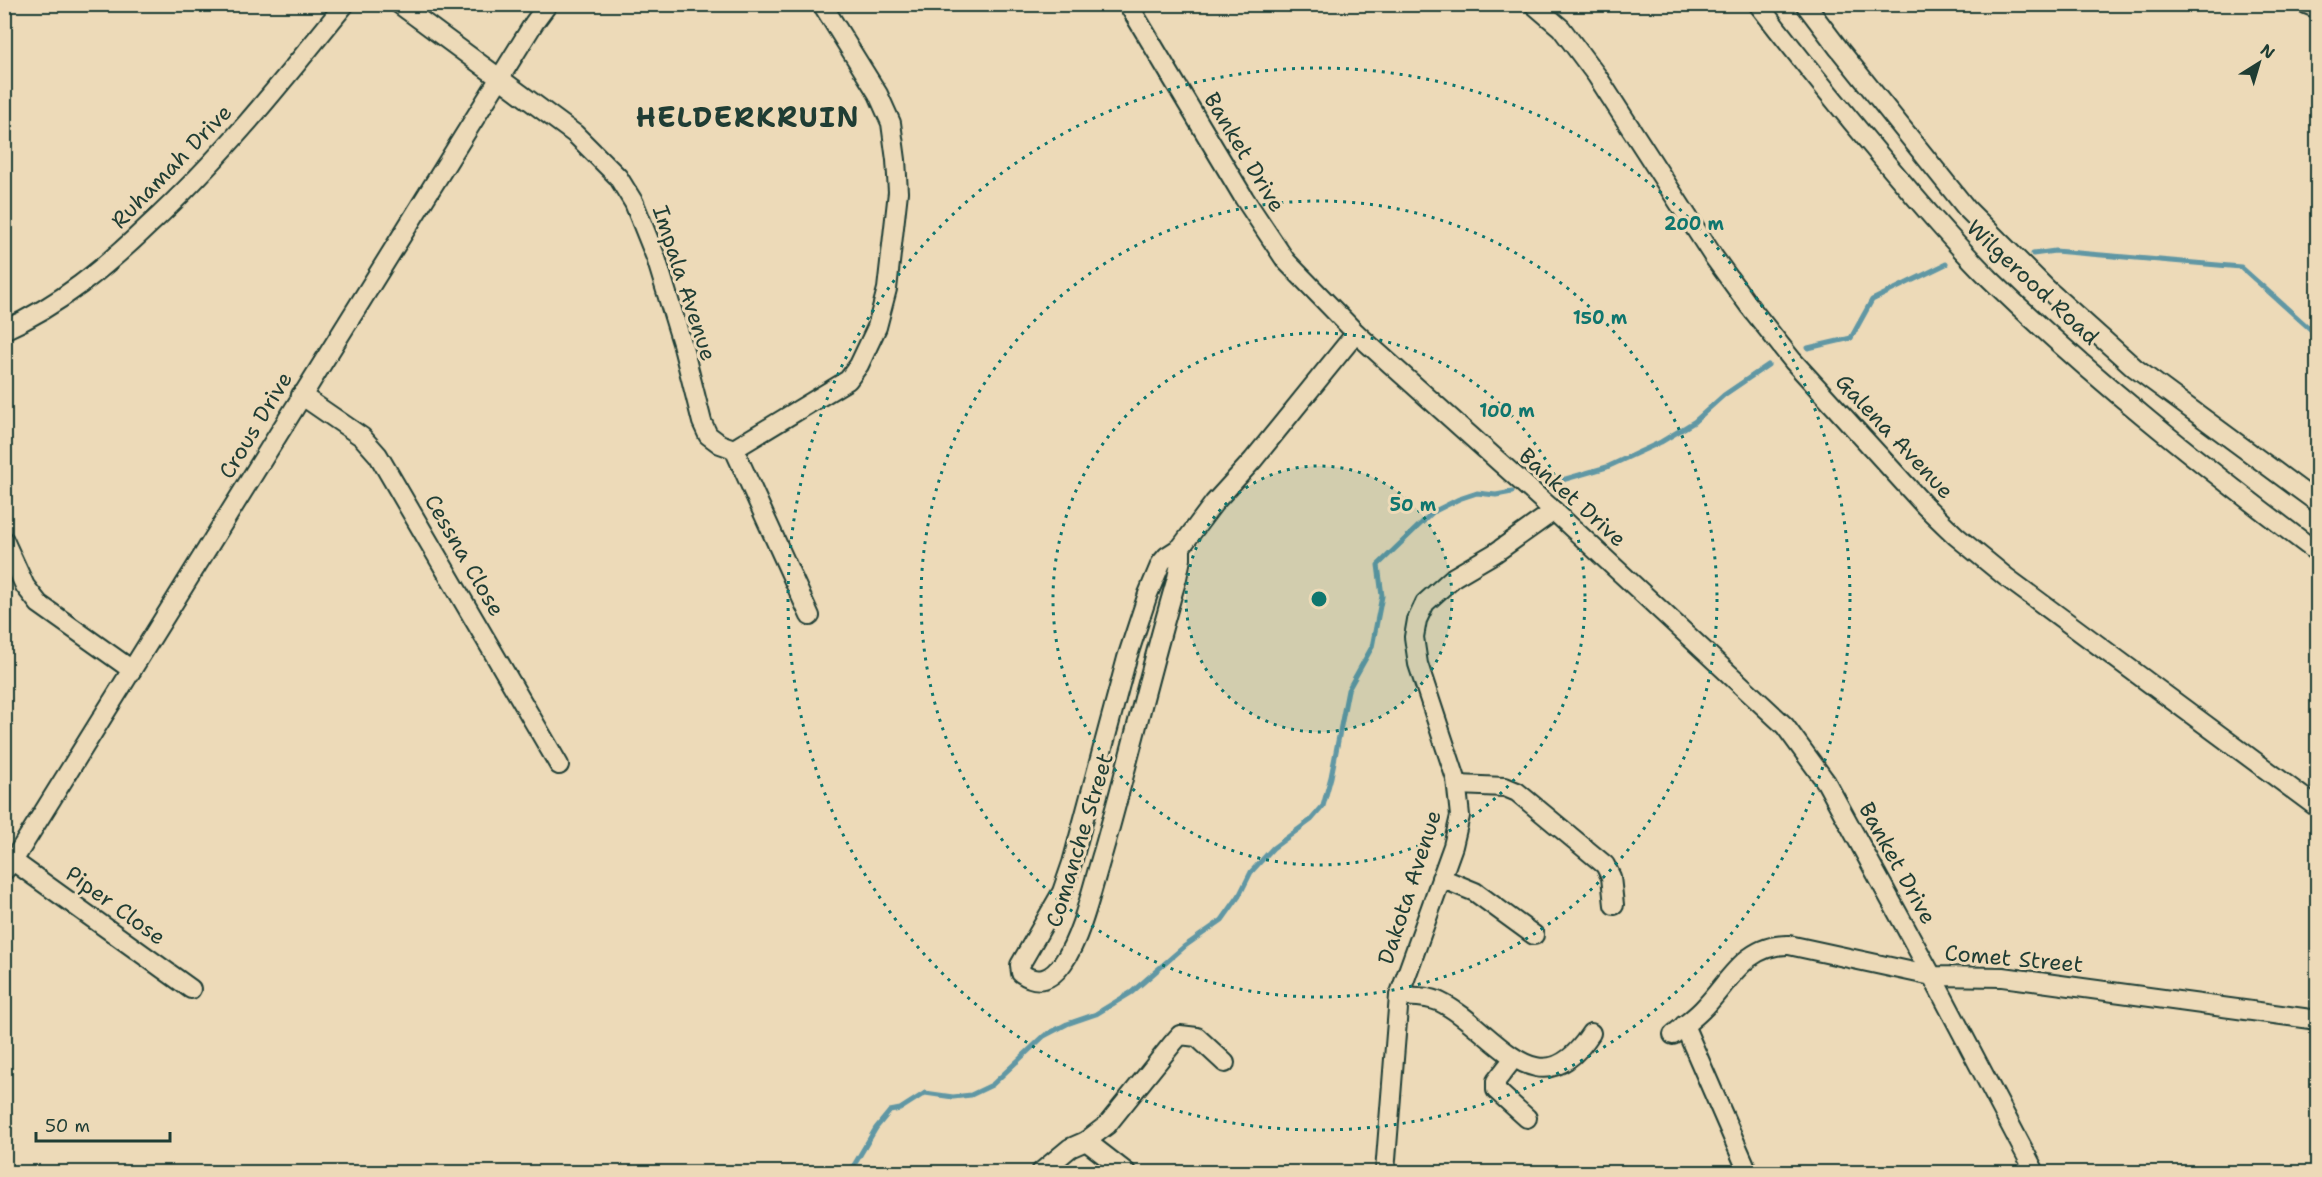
<svg xmlns="http://www.w3.org/2000/svg" width="2322" height="1177" font-family="'Shantell Sans',sans-serif">
	<style>
		.lines { fill: none; stroke-linecap: round; stroke-linejoin: round }
		.stream { stroke: #6097a4; stroke-width: 5 }
		.minor-casing { stroke: #1f3d34; stroke-width: 22 }
		.minor { stroke: #eddab8; stroke-width: 18 }
		.ring { fill: none; stroke: #0f766e; stroke-width: 3; stroke-dasharray: 3 6 }
		.labels { text-anchor: middle; stroke-width: 6; stroke-linejoin: round; paint-order: stroke }
		.street-label { font-size: 22px; fill: #1f3d34; stroke: #eddab8 }
		.district-label { font-size: 28px; font-weight: bold; letter-spacing: 1.5px; fill: #1f3d34; stroke: #eddab8 }
		.centre { fill: #0f766e; stroke: #eddab8; stroke-width: 3 }
		.ring-label { font-size: 18px; text-anchor: middle; font-weight: bold; fill: #0f766e; stroke: #eddab8; stroke-width: 6; stroke-linejoin: round; paint-order: stroke }
	</style>
	<rect width="100%" height="100%" fill="#eddab8"/>
	<filter id="ink" filterUnits="userSpaceOnUse"><feTurbulence type="fractalNoise" baseFrequency=".0167" numOctaves="2"/><feDisplacementMap in="SourceGraphic" scale="12" xChannelSelector="R" yChannelSelector="G"/><feConvolveMatrix kernelMatrix="1 2 1 2 8 2 1 2 1" color-interpolation-filters="sRGB"/></filter>
	<g filter="url(#ink)">
		<g class="lines">
			<!-- stream -->
			<g class="stream">
				<path d="M2033,254L2055,251L2241,267L2318,336"/>
				<path d="M1992,259L1995,258"/>
				<path d="M1808,348L1851,338L1872,300L1946,264"/>
				<path d="M1545,485L1607,467L1661,442L1694,422L1724,395L1768,365"/>
				<path d="M850,1172L876,1128L890,1111L900,1109L925,1093L953,1097L971,1095L992,1085L1044,1036L1067,1024L1096,1014L1132,992L1185,946L1222,920L1239,896L1251,872L1273,848L1311,820L1323,806L1331,777L1348,690L1372,647L1382,596L1378,565L1433,512L1459,499L1477,493L1496,495L1512,492"/>
			</g>
			<defs>
				<g id="minor">
					<path d="M399,4L575,134L618,177L634,203L656,258L682,343L702,422L708,435L720,444L734,449L810,616"/>
					<path d="M1128,4L1244,198L1286,261L1356,333L1554,511L1785,726L1826,782L1932,976L2035,1172"/>
					<path d="M1533,4L1561,28L1597,76L1713,256L1750,307L1793,361L1925,506L1956,536L2006,577L2318,808"/>
					<path d="M1758,4C1797,55 1837,104 1878,153C1914,196 1950,239 1990,279C2092,378 2204,467 2318,553"/>
					<path d="M1805,4L1839,49L1967,209L2048,290L2135,368L2318,503"/>
					<path d="M2306,4L2318,9"/>
					<path d="M4,330C60,305 104,268 148,226C221,159 283,81 345,4"/>
					<path d="M301,395L362,437L378,455L559,765"/>
					<path d="M734,449L848,380L859,365L877,327L887,289L898,192L896,160L891,123L878,94L822,4"/>
					<path d="M4,540L25,586L39,604L132,670"/>
					<path d="M1181,547V559L1177,578C1150,669 1129,761 1103,852C1093,884 1082,936 1063,963C1051,980 1038,985 1021,973L1020,965L1062,892L1072,863L1127,658L1148,594L1161,563L1167,556L1181,547L1214,503L1253,460L1356,333"/>
					<path d="M1458,785L1505,787L1517,792L1605,865L1611,877L1614,905"/>
					<path d="M13,861L191,989"/>
					<path d="M4,871L13,861L534,23L548,4"/>
					<path d="M1441,878L1475,892L1534,935"/>
					<path d="M1399,996C1412,997 1428,996 1440,1002C1494,1028 1537,1116 1591,1033"/>
					<path d="M1684,1025L1748,1172"/>
					<path d="M1673,1035C1682,1027 1693,1019 1702,1010C1729,983 1744,944 1789,945L1932,976L2003,977L2318,1020"/>
					<path d="M1514,1058L1496,1081V1090L1527,1118"/>
					<path d="M1041,1172L1070,1148L1086,1141"/>
					<path d="M1126,1172L1086,1141L1107,1125L1173,1043L1180,1035L1197,1037L1225,1063"/>
					<path d="M1385,1172L1399,996L1453,846L1460,816L1456,779L1418,664L1414,637L1417,620L1425,603L1454,577L1495,553L1554,511"/>
				</g>
			</defs>
			<!-- minor casing -->
			<use href="#minor" class="minor-casing"/>
			<!-- minor -->
			<use href="#minor" class="minor"/>
		</g>
	</g>
	<!-- distance rings -->
	<circle cx="1319" cy="599" r="133" fill="#0f766e" fill-opacity=".12"/>
	<g class="ring">
		<circle cx="1319" cy="599" r="133"/>
		<circle cx="1319" cy="599" r="266"/>
		<circle cx="1319" cy="599" r="398"/>
		<circle cx="1319" cy="599" r="531"/>
	</g>
	<g class="labels">
		<!-- street labels -->
		<g class="street-label">
			<text transform="translate(1245 152) rotate(59)" y="8">Banket Drive</text>
			<text transform="translate(171 166) rotate(-46)" y="8">Ruhamah Drive</text>
			<text transform="translate(2033 282) rotate(43)" y="8">Wilgerood Road</text>
			<text transform="translate(685 283) rotate(72)" y="8">Impala Avenue</text>
			<text transform="translate(255 425) rotate(-59)" y="8">Crous Drive</text>
			<text transform="translate(1895 436) rotate(47)" y="8">Galena Avenue</text>
			<text transform="translate(1573 497) rotate(42)" y="8">Banket Drive</text>
			<text transform="translate(465 555) rotate(60)" y="8">Cessna Close</text>
			<text transform="translate(1079 840) rotate(-73)" y="8">Comanche Street</text>
			<text transform="translate(1898 863) rotate(61)" y="8">Banket Drive</text>
			<text transform="translate(1409 887) rotate(-72)" y="8">Dakota Avenue</text>
			<text transform="translate(116 905) rotate(36)" y="8">Piper Close</text>
			<text transform="translate(2014 958) rotate(5)" y="8">Comet Street</text>
		</g>
		<!-- district labels -->
		<g class="district-label">
			<text x="748" y="127">HELDERKRUIN</text>
		</g>
	</g>
	<circle cx="1319" cy="599" r="9" class="centre"/>
	<g class="ring-label">
		<text x="1694" y="230">200 m</text>
		<text x="1600" y="324">150 m</text>
		<text x="1507" y="417">100 m</text>
		<text x="1413" y="511">50 m</text>
	</g>
	<!-- margin -->
	<rect width="2322" height="1177" fill="none" stroke="#eddab8" stroke-width="24"/>
	<rect x="12" y="12" width="2298" height="1153" fill="none" stroke="#1f3d34" stroke-width="2" filter="url(#ink)"/>
	<!-- north arrow -->
	<g transform="translate(2259 63) rotate(37)" stroke="#eddab8" stroke-width="4.5" paint-order="stroke">
	<path d="M0-4.5L10 22L0 15L-10 22Z" fill="#1f3d34"/>
	<text y="-9" font-size="16" font-weight="bold" text-anchor="middle" fill="#1f3d34">N</text>
	</g>
	<!-- scale -->
	<path d="M36 1132v9h134v-9" fill="none" stroke="#1f3d34" stroke-width="3"/>
	<text x="45" y="1132" font-size="18" fill="#1f3d34" stroke="#eddab8" stroke-width="4.5" paint-order="stroke">50 m</text>
</svg>
